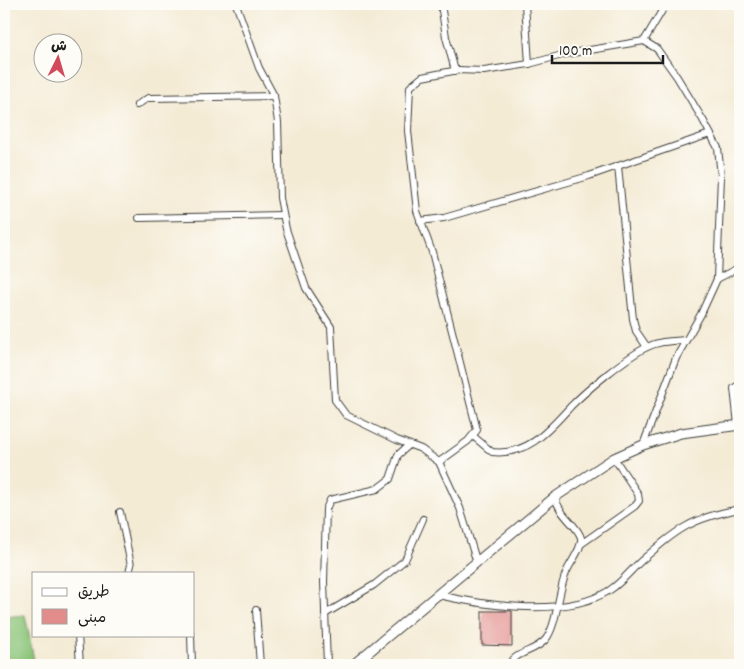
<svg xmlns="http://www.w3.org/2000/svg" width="744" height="669" font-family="Dekko,'Playpen Sans Arabic',sans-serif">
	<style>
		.green { fill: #8ac478; stroke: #53704a }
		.building { fill: #e28d8c }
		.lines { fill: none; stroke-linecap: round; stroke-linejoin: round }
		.street-casing { stroke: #3c3b38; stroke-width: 8 }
		.secondary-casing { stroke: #3c3b38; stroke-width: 11 }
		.street { stroke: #fff; stroke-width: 6 }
		.secondary { stroke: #fff; stroke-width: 9 }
	</style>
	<rect width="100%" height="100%" fill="#fdfcf7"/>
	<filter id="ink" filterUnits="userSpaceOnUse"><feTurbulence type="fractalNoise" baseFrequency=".02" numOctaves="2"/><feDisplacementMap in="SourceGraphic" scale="10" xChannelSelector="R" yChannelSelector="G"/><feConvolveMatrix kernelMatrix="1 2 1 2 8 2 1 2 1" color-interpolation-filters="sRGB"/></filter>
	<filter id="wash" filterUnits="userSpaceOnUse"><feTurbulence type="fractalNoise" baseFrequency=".0096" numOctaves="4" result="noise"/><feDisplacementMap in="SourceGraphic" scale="20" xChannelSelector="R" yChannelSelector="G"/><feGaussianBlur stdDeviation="1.12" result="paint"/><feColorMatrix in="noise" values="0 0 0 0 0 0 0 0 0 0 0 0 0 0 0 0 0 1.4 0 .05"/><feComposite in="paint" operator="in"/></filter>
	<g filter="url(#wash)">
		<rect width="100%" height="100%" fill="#f4ebd5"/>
		<!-- green -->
		<path class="green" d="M25,615L35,665H4V617Z"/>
		<g id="blocks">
			<!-- building -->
			<path class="building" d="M482,611H512V646L482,645Z"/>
		</g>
	</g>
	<g filter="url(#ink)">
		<use href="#blocks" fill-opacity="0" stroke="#3c3b38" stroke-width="1"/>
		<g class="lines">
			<defs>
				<g id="street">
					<path d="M236,4L259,68L274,96L278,122L280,198L286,229L306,288L331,327L335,400L346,415L397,440L421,449L439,462L460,508L477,563"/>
					<path d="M441,4L446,37L455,71"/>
					<path d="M525,4L529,64"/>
					<path d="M644,41L666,4"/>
					<path d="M137,105L148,98L274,96"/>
					<path d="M618,166L633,319L636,331L647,347"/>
					<path d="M139,218L282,215"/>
					<path d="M420,221L444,218L589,176L710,134"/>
					<path d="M717,279L740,267"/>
					<path d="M738,425L734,388L740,384"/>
					<path d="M473,436L492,452C528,456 549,430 571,406C588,389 625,358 647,347C659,341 672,341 685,340"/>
					<path d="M439,462L468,441L477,430L432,252L417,211L408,131L410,87L422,77L458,70L484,71L529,64L566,54L644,41L657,49L677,77L703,120L718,148L721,176L717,279L701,314L676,358L643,445"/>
					<path d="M120,512L131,565L129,573"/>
					<path d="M581,544L635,506L639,501L638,494L614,458"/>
					<path d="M438,595C487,606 567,618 610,590C622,582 631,570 641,561C678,529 691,518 740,509"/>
					<path d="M256,610L260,665"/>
					<path d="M325,614L374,585L405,560L423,519"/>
					<path d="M78,635L80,665"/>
					<path d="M191,635L192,665"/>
					<path d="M366,655L371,665"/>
					<path d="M327,665L324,582L326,509L330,500L377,489L390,479L398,455L409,445"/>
					<path d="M509,665C516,651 536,652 546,639C557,625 558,592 566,573C569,564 583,548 581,538C578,525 560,517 555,497"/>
				</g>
				<path id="secondary" d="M353,665L555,497L614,458L643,445L681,433L740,425"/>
			</defs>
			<!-- street casing -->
			<use href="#street" class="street-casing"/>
			<!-- secondary casing -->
			<use href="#secondary" class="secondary-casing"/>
			<!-- street -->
			<use href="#street" class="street"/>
			<!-- secondary -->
			<use href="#secondary" class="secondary"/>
		</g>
	</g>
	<!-- margin -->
	<rect width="744" height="669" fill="none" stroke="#fdfcf7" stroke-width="20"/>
	<!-- legend -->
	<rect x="32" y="572" width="162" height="65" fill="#fdfcf7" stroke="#a3a29f"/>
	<rect x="42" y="588" width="25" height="8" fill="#ffffff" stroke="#a3a29f"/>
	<text x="78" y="596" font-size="15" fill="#1c1c1c">طريق</text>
	<rect x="42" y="609" width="25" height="15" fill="#e28d8c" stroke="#a3a29f"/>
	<text x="78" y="622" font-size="15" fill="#1c1c1c">مبنى</text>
	<!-- north arrow -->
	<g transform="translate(58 58) rotate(5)"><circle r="24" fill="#fdfcf7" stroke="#a3a29f"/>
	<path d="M0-4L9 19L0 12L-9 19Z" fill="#d1495b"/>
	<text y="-8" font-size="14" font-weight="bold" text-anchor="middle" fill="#1c1c1c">ش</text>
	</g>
	<!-- scale -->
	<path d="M552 55v8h111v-8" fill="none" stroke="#1c1c1c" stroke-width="2.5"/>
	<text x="559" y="55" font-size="15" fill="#1c1c1c" stroke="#fdfcf7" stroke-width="4" paint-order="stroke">100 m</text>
</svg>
